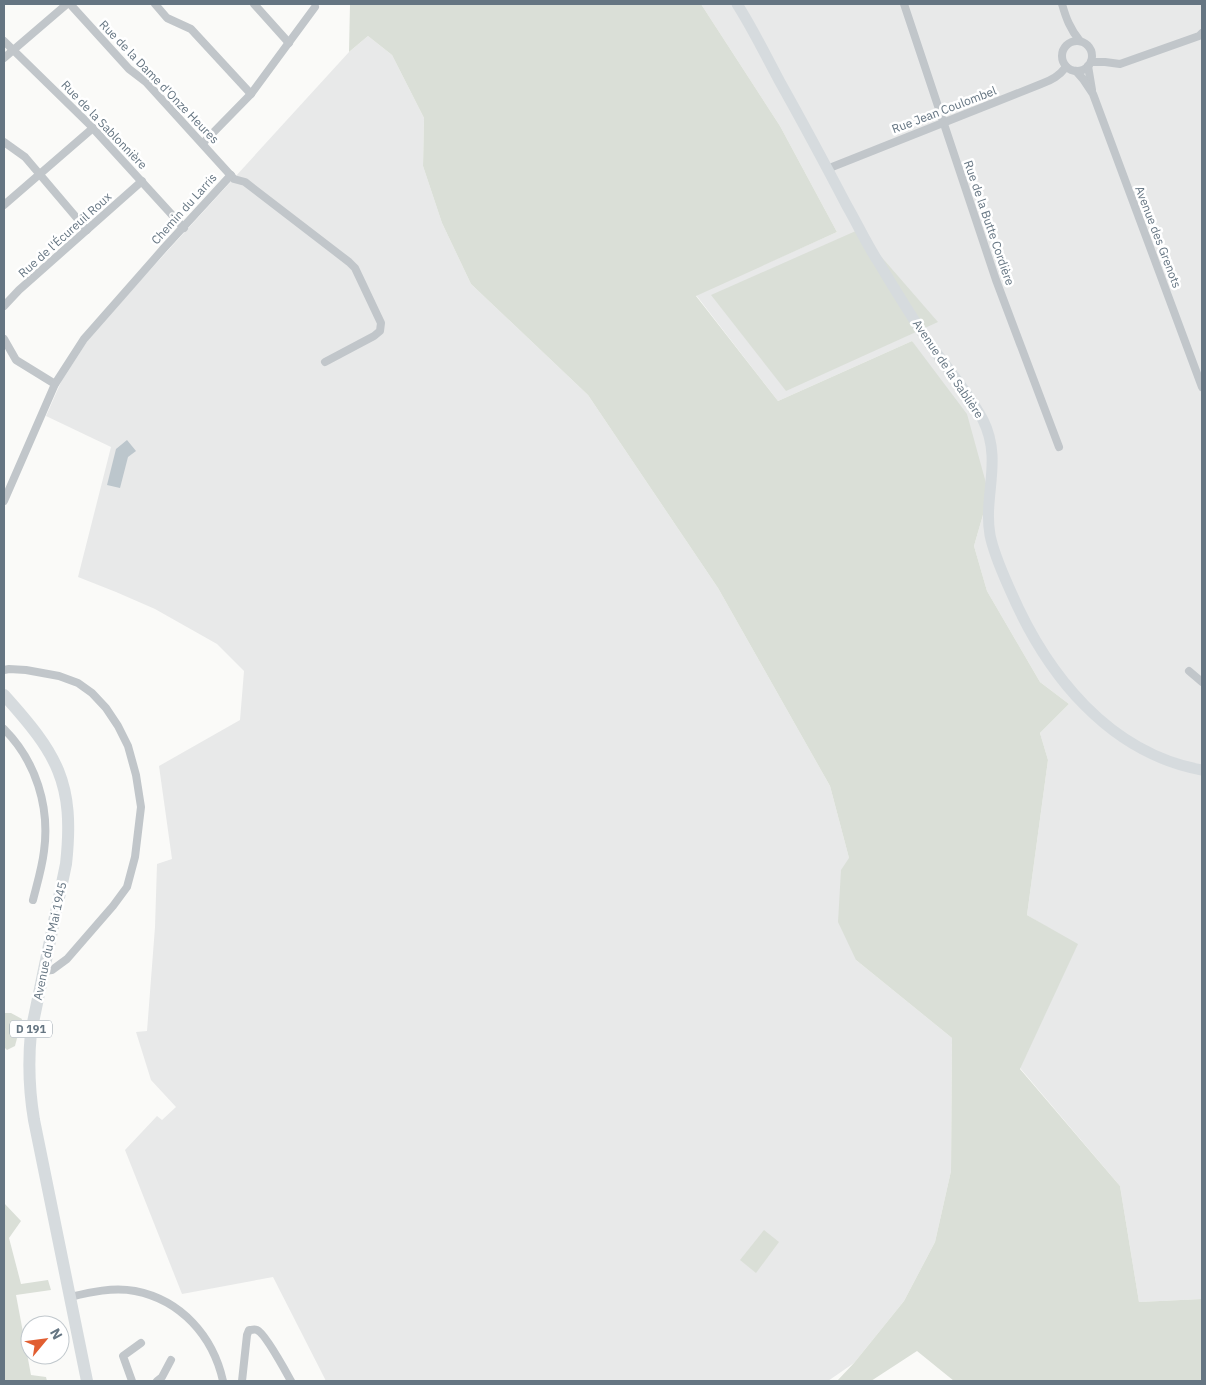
<svg xmlns="http://www.w3.org/2000/svg" width="1206" height="1385" font-family="'IBM Plex Sans',sans-serif">
	<style>
		.built { fill: #e8e9e9 }
		.green { fill: #dadfd7 }
		.water { fill: #bcc6cc }
		.lines { fill: none; stroke-linecap: round; stroke-linejoin: round }
		.minor { stroke: #c1c6ca; stroke-width: 8 }
		.secondary { stroke: #d6dbde; stroke-width: 11 }
		.primary { stroke: #d6dbde; stroke-width: 12 }
		.labels { text-anchor: middle; stroke-width: 5; stroke-linejoin: round; paint-order: stroke }
		.shield { fill: #fff; stroke: #939ea8; stroke-width: 1 }
		.shield-label { font-size: 11px; font-weight: bold; fill: #657582 }
		.street-label { font-size: 12px; fill: #657582; stroke: #fff }
	</style>
	<rect width="100%" height="100%" fill="#fafaf8"/>
	<!-- built -->
	<g class="built">
		<path d="M701,4H1202V1299L1139,1302L1120,1186L1020,1068L1077,945L1027,915L1048,760L1040,733L1069,704L1040,682L987,591L974,546L989,494L912,341L778,401L696,295L837,232L780,126Z"/>
		<path d="M368,36L392,55L424,118L423,166L442,223L471,284L588,395L718,588L830,786L849,858L856,960L952,1038L951,1171L935,1242L904,1301L854,1363L828,1381H326L273,1277L182,1294L125,1150L157,1116L162,1120L176,1107L151,1080L136,1032L147,1031L155,927L157,864L172,859L159,766L240,720L244,671L217,644L155,609L116,592L78,577L111,447L46,416L61,382L90,337L109,315L349,52Z"/>
	</g>
	<!-- green -->
	<g class="green">
		<path d="M350,4H701L780,126L837,232L696,296L778,401L912,341L967,414L989,494L974,546L987,591L1040,682L1069,704L1040,733L1048,760L1027,915L1078,944L1020,1069L1120,1186L1139,1302L1202,1299V1381H954L917,1351L871,1381H837L854,1363L904,1301L935,1242L951,1171L952,1038L856,960L838,922L841,870L849,858L830,786L718,588L588,395L471,284L442,223L423,166L424,118L392,55L368,36L349,52Z"/>
		<path d="M858,230L938,322L786,391L711,295Z"/>
		<path d="M4,1013H11L22,1019L15,1046L7,1050L4,1047Z"/>
		<path d="M4,1203L21,1221L9,1238L21,1284L48,1280L51,1290L16,1295L31,1375L46,1377L47,1381H4Z"/>
		<path d="M764,1230L779,1242L756,1273L740,1260Z"/>
	</g>
	<!-- water -->
	<path class="water" d="M127,440L136,451L128,457L120,488L107,485L116,449Z"/>
	<g class="lines">
		<!-- minor -->
		<g class="minor">
			<path d="M70,4L129,69L146,82L234,179L245,182L349,262L355,268L381,323L380,331L374,336L325,362"/>
			<path d="M155,4L167,18L191,29L251,94"/>
			<path d="M254,4L289,43"/>
			<path d="M904,4L996,280L1059,447"/>
			<path d="M1062,4C1066,18 1070,29 1080,41"/>
			<circle cx="1077" cy="56" r="15"/>
			<path d="M4,41L90,125L184,228"/>
			<path d="M4,58L67,4"/>
			<path d="M1091,62H1105L1120,64L1199,36L1202,33"/>
			<path d="M1088,66L1092,90"/>
			<path d="M1076,71L1083,79L1093,94L1202,387"/>
			<path d="M4,142L25,157L87,230"/>
			<path d="M203,143L251,94L315,7"/>
			<path d="M827,169L1041,84C1052,80 1059,76 1066,67"/>
			<path d="M4,205L93,128"/>
			<path d="M4,306L19,290L142,181"/>
			<path d="M4,339L16,360L55,384"/>
			<path d="M4,501L55,384L84,339L164,248L231,175"/>
			<path d="M4,670L9,669L26,670L59,676L78,683L92,693L106,708L118,726L128,746L136,775L141,807L135,857L127,887L113,906L67,959L52,970L44,971"/>
			<path d="M1189,671L1202,682"/>
			<path d="M4,729C36,761 50,807 44,851C42,868 37,884 33,900"/>
			<path d="M70,1297C91,1292 113,1287 135,1291C181,1300 213,1336 223,1381"/>
			<path d="M132,1381L123,1356L141,1343"/>
			<path d="M157,1381L162,1377L171,1360"/>
			<path d="M242,1381L247,1335L249,1330C253,1330 254,1329 257,1330C265,1333 286,1372 291,1381"/>
		</g>
		<!-- secondary -->
		<path class="secondary" d="M737,4C753,29 766,56 780,82C803,123 825,164 847,206C858,225 867,245 879,263C895,290 912,317 929,343C947,368 968,392 983,420C1003,460 983,496 990,535C994,555 1003,574 1011,592C1047,675 1109,753 1202,770"/>
		<!-- primary -->
		<path class="primary" d="M4,695C57,754 75,782 66,864L31,1032C28,1062 29,1090 34,1120L87,1381"/>
	</g>
	<g class="labels">
		<!-- shield labels -->
		<rect class="shield" x="10" y="1020.5" width="42" height="17" rx="4"/>
		<g class="shield-label">
			<text x="31" y="1033">D 191</text>
		</g>
		<!-- street labels -->
		<g class="street-label">
			<text transform="translate(159 82) rotate(46)" y="4">Rue de la Dame d'Onze Heures</text>
			<text transform="translate(944 110) rotate(-21)" y="4">Rue Jean Coulombel</text>
			<text transform="translate(104 125) rotate(46)" y="4">Rue de la Sablonnière</text>
			<text transform="translate(184 209) rotate(-48)" y="4">Chemin du Larris</text>
			<text transform="translate(989 223) rotate(71)" y="4">Rue de la Butte Cordière</text>
			<text transform="translate(65 235) rotate(-42)" y="4">Rue de l'Écureuil Roux</text>
			<text transform="translate(1158 237) rotate(69)" y="4">Avenue des Grenots</text>
			<text transform="translate(948 369) rotate(56)" y="4">Avenue de la Sablière</text>
			<text transform="translate(50 941) rotate(-78)" y="4">Avenue du 8 Mai 1945</text>
		</g>
	</g>
	<!-- border -->
	<rect width="1206" height="1385" fill="none" stroke="#657582" stroke-width="10"/>
	<!-- north arrow -->
	<g transform="translate(45 1340) rotate(61)"><circle r="24" fill="#ffffff" stroke="#c1c8cd"/>
	<path d="M0-4L9 19L0 12L-9 19Z" fill="#e15e31"/>
	<text y="-8" font-size="14" font-weight="bold" text-anchor="middle" fill="#657582">N</text>
	</g>
</svg>
